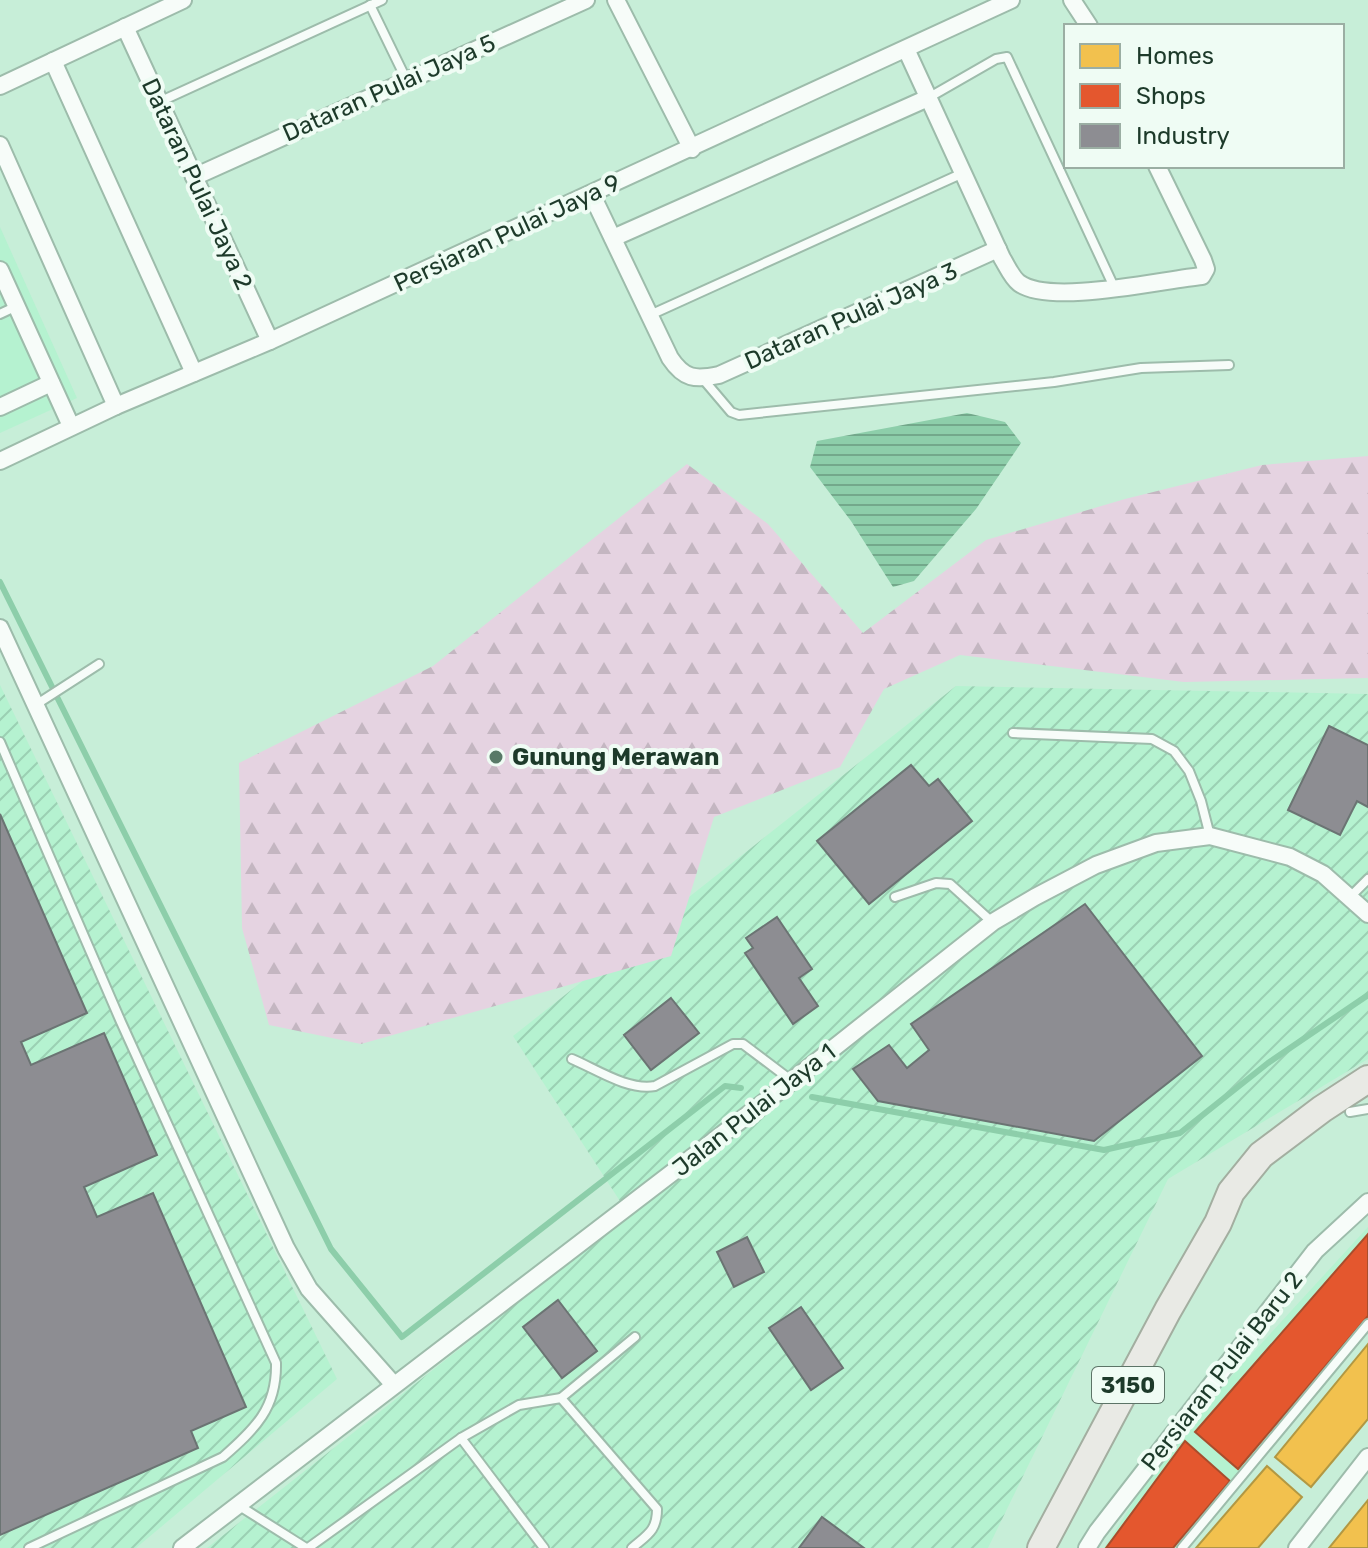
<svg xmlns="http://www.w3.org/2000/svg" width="1368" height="1548" font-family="Rubik,sans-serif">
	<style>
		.built { fill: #b5f2d0 }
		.industrial { fill: url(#industrial-furrows) }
		.forest { fill: url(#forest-firs) }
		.water { fill: url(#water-rules) }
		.homes { fill: #f2c14e; stroke: #b29843; stroke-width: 2 }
		.shops { fill: #e4572e; stroke: #a84e2d; stroke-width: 2 }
		.industry { fill: #8d8d92; stroke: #6b7473; stroke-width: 2 }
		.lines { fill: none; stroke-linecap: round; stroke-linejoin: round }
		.stream { stroke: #8dceaa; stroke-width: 6 }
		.lane-casing { stroke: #9dbcab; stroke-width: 12 }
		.street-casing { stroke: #9dbcab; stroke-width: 20 }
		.primary-casing { stroke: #a3aea0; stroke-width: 30 }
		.lane { stroke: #f7fcf9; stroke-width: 8 }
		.street { stroke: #f7fcf9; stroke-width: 16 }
		.primary { stroke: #e9eae5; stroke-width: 26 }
		.poi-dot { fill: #587967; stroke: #effcf4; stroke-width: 3 }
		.labels { text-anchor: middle; stroke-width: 8; stroke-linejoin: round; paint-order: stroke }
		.shield { fill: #effcf4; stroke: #5c7467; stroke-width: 2 }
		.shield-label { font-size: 22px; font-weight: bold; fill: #1d3a2a }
		.street-label { font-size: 24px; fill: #1d3a2a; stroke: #effcf4 }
		.poi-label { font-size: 24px; font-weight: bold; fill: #1d3a2a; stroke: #effcf4; text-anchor: start }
	</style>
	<defs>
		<pattern id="industrial-furrows" width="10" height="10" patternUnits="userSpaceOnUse" patternTransform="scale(2)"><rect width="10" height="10" fill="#b5f2d0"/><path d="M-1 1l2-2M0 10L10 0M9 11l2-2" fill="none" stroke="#9bd0b3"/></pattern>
		<pattern id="forest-firs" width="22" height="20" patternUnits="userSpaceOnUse" patternTransform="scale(2)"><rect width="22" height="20" fill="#e5d3e1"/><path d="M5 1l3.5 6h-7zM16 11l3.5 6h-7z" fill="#c4b6c1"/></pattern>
		<pattern id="water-rules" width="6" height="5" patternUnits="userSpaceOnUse" patternTransform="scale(2)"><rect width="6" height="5" fill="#8dceaa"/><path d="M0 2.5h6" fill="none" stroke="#73a88b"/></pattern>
	</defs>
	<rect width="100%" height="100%" fill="#c7eed8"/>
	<!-- built -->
	<g class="built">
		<path d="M0,227L77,398L0,433Z"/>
		<path d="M1368,1227V1321L1179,1548H1104L1174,1439Z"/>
	</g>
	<!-- industrial -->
	<g class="industrial">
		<path d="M0,685L337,1379L136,1548H0Z"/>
		<path d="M956,686L1368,694V1059L1168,1179L988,1548H207L629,1215L513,1036Z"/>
	</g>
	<!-- forest -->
	<path class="forest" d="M1368,456V678L1184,682L960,655L884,689L840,767L714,817L671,956L361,1044L269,1025L242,928L239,763L433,666L687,464L768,524L863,633L986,540L1125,499L1262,465Z"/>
	<!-- water -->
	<path class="water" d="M967,413L1005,422L1021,443L976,509L914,581L893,587L851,521L810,467L817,441Z"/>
	<!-- homes -->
	<g class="homes">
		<path d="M1368,1344V1419L1311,1487L1275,1457Z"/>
		<path d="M1267,1466L1302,1497L1258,1548H1196Z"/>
		<path d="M1368,1500V1548H1329Z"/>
	</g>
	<!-- shops -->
	<g class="shops">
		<path d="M1368,1234V1316L1238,1469L1195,1432Z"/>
		<path d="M1185,1441L1230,1481L1173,1548H1106Z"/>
	</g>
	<!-- industry -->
	<g class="industry">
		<path d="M1329,726L1368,745V807L1357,801L1340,835L1288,810Z"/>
		<path d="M911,765L929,786L938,779L972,821L869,904L817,841Z"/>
		<path d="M0,814L87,1013L21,1042L31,1065L104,1033L157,1155L84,1187L97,1217L153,1193L246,1407L191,1431L198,1448L0,1535Z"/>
		<path d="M1085,904L1202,1056L1094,1141L878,1101L853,1069L889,1045L907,1068L929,1050L911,1024Z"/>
		<path d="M777,917L812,969L799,978L818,1006L793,1024L745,953L753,948L746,938Z"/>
		<path d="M671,998L699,1033L651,1070L624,1035Z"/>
		<path d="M747,1237L764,1272L734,1287L717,1252Z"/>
		<path d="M558,1300L597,1351L562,1378L523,1327Z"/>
		<path d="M801,1307L843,1368L811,1390L769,1328Z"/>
		<path d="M822,1517L864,1548H799Z"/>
	</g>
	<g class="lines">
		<!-- stream -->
		<g class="stream">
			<path d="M0,582L331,1249L402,1337L725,1086L741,1088"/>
			<path d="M812,1097L1104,1150L1180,1133L1268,1063L1368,995"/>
		</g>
		<defs>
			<g id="lane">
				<path d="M370,5L406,79"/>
				<path d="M928,98L996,59L1007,57L1114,287"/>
				<path d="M159,102L382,0"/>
				<path d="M0,314L17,306"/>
				<path d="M650,315L963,173"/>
				<path d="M703,379L731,412L739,415L1054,382L1141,368L1229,365"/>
				<path d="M37,704L99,664"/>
				<path d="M1013,733L1152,739L1174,751L1189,771L1201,801L1210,836"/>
				<path d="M0,742L121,1022L276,1363C277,1408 255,1429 223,1457L29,1548"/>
				<path d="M895,897L936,883L950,884L992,922"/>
				<path d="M1350,897L1368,879"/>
				<path d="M572,1059C596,1069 628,1091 655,1086L733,1044H743L792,1081"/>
				<path d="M1350,1112L1368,1109"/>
				<path d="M561,1398L635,1337"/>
				<path d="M461,1438L544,1548"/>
				<path d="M238,1505L306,1548"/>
				<path d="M308,1548L461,1438L519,1405L561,1398L657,1509C657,1531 647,1535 632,1548"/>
				<path d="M1182,1548L1368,1324"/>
			</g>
			<g id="street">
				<path d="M616,0L692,149"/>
				<path d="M1072,0L1089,26"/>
				<path d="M125,27L270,341"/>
				<path d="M906,49L1002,258C1007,266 1012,278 1019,283C1050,306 1161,280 1202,276L1206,269L1203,260L1157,166"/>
				<path d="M53,61L194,373"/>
				<path d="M0,86L183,0"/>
				<path d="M0,145L116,406"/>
				<path d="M194,177L586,0"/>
				<path d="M592,195L670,358C684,379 695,380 719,375L998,249"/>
				<path d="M613,238L928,98"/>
				<path d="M0,270L71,426"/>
				<path d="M0,407L51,383"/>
				<path d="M0,461L116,406L270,341L1011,0"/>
				<path d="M0,628L286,1248L309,1289L394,1385"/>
				<path d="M182,1548L792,1081L993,922L1035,897L1096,865L1156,843L1210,836L1290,857L1323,874L1368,914"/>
				<path d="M1087,1548L1097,1532L1315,1251L1368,1202"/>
				<path d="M1297,1548L1368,1457"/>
			</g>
			<path id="primary" d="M1041,1548L1168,1310L1218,1223L1231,1192L1261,1155L1322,1109L1368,1079"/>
		</defs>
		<!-- lane casing -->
		<use href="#lane" class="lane-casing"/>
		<!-- street casing -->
		<use href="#street" class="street-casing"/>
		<!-- primary casing -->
		<use href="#primary" class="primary-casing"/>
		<!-- lane -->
		<use href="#lane" class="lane"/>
		<!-- street -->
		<use href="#street" class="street"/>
		<!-- primary -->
		<use href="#primary" class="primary"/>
	</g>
	<!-- markers -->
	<circle class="poi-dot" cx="496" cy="757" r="8"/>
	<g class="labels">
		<!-- shield labels -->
		<rect class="shield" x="1092" y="1367" width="72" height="36" rx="6"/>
		<g class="shield-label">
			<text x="1128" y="1393">3150</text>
		</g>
		<!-- street labels -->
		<g class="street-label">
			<text transform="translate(389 88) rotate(-24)" y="8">Dataran Pulai Jaya 5</text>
			<text transform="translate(197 184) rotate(65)" y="8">Dataran Pulai Jaya 2</text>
			<text transform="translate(507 233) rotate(-25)" y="8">Persiaran Pulai Jaya 9</text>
			<text transform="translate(851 316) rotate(-24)" y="8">Dataran Pulai Jaya 3</text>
			<text transform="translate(754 1110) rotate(-38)" y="8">Jalan Pulai Jaya 1</text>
			<text transform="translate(1222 1371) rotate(-52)" y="8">Persiaran Pulai Baru 2</text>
		</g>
		<!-- poi labels -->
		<g class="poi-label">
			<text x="512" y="765">Gunung Merawan</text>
		</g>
	</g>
	<!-- legend -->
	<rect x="1064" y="24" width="280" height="144" fill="#effcf4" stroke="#9baea3" stroke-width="2"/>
	<rect x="1080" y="44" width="40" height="24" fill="#f2c14e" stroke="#9baea3" stroke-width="2"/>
	<text x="1136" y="64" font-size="24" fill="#1d3a2a">Homes</text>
	<rect x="1080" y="84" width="40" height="24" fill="#e4572e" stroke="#9baea3" stroke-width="2"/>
	<text x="1136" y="104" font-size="24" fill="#1d3a2a">Shops</text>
	<rect x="1080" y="124" width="40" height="24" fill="#8d8d92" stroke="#9baea3" stroke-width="2"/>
	<text x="1136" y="144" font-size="24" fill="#1d3a2a">Industry</text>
</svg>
